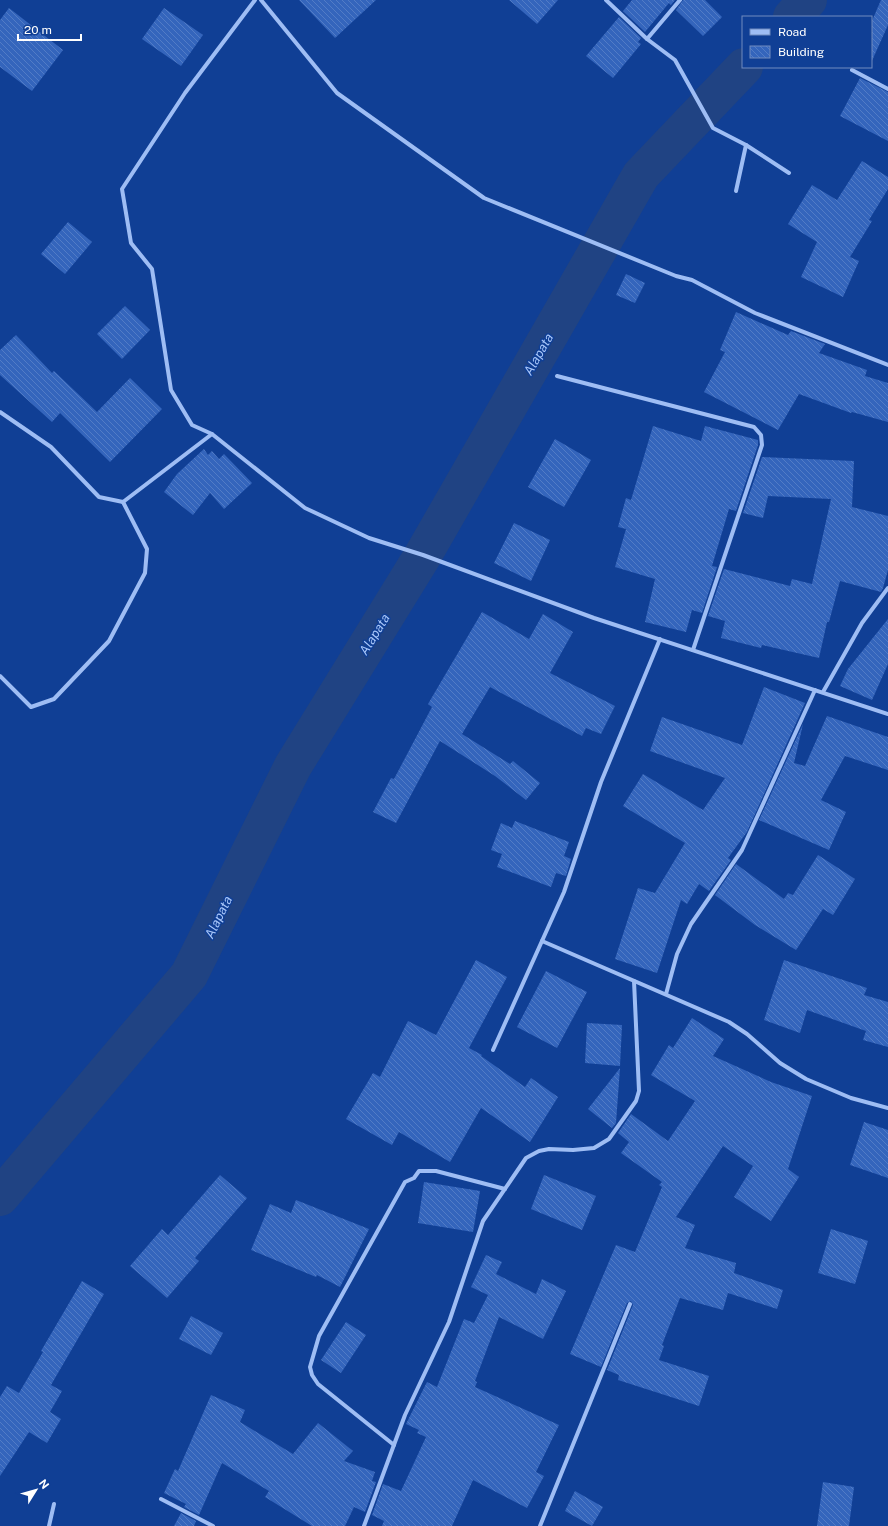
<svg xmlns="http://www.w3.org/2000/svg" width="888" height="1526" font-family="'Public Sans',sans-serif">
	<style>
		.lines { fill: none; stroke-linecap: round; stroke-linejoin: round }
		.river { stroke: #204383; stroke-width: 38 }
		.building { fill: url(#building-back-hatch) }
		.minor { stroke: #9ebdf4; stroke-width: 4 }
		.labels { text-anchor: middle; stroke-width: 3; stroke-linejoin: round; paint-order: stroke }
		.water-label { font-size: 13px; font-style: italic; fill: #aac8fb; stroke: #103f95 }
	</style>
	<defs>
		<pattern id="building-back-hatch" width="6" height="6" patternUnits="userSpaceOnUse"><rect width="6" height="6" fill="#3465bc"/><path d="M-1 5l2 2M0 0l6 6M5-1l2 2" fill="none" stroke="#527cc6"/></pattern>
	</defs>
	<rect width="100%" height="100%" fill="#103f95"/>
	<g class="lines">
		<!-- river -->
		<g class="river">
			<path d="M792,17L808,0"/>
			<path d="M0,1197L189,975L293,766L423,555L641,175L744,67"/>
		</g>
	</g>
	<!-- building -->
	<g class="building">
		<path d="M299,0H376L335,38Z"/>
		<path d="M509,0H558L537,24Z"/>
		<path d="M632,0H675L671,5L669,3L645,32L623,11Z"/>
		<path d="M683,0H705L722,17L703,36L676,10Z"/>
		<path d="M881,0H888V25L871,63V23Z"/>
		<path d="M9,8L63,50L32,91L0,67V20Z"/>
		<path d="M164,8L203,35L181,66L142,39Z"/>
		<path d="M619,17L641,38L638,42L641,44L613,78L586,56Z"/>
		<path d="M860,78L888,92V141L840,116Z"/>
		<path d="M862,161L888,177V189L869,220L872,221L850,257L859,261L843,297L801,277L817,242L788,224L812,185L837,200Z"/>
		<path d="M68,222L92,242L65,274L41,254Z"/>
		<path d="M626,274L645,283L635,303L616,295Z"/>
		<path d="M125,306L150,330L122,359L97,334Z"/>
		<path d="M736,312L788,335L791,331L825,344L819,353L867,370L865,376L888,383V422L852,412L851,413L799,394L778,430L704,392L725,352L720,350Z"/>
		<path d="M16,335L52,373L54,371L97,412L130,378L162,409L110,462L60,413L52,422L0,375V350Z"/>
		<path d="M653,426L701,441L705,426L758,440V445L736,511L729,509L712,566L717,567L702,613L692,610L686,632L645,622L655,579L615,567L626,529L618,527L626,498L631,500Z"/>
		<path d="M555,439L591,460L564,507L528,487Z"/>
		<path d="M204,449L208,455L212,451L219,459L224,454L252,483L224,509L210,493L193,515L164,492L177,474Z"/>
		<path d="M762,457L854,461L852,507L888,516V570L883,588L881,592L840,581L829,622H827L819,658L762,645L761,648L721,638L725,621L708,616L724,569L790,586L792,579L812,584L831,499L768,496L763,518L743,513Z"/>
		<path d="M514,523L550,540L531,581L494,563Z"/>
		<path d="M482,612L529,639L543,614L573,632L550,673L615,706L601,734L586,728L582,736L490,687L462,734L510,764L513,761L540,783L526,800L495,776L440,741L396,823L373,812L391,778L394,779L432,707L428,704Z"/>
		<path d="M888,619V664L872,700L840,686L848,669Z"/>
		<path d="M764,687L805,703L747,832L728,858L731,860L709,891L699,884L687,904L681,900L657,973L615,959L638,888L655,893L685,843L623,806L643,774L703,810L725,778L650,751L662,717L742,745Z"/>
		<path d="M827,716L888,737V770L845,756L821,800L846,812L829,850L759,820L803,724L794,763L805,766Z"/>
		<path d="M515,821L569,842L564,856L571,859L566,876L556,873L551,887L497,867L502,854L491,850L501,823L512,828Z"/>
		<path d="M818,855L855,879L833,915L823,909L796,950L755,925L715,895L736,864L784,899L788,893L793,895Z"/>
		<path d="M476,960L507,977L469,1048L482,1055L481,1056L525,1087L531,1078L558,1097L530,1142L481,1108L450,1162L399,1132L392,1145L346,1119L373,1073L380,1077L408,1021L436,1035Z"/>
		<path d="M784,960L867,988L864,995L888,1002V1047L863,1040L866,1031L807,1010L800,1033L764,1020Z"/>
		<path d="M546,971L587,992L557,1048L517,1027Z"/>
		<path d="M692,1018L724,1039L713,1056L771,1082L812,1096L788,1169L799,1177L771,1221L734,1197L753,1166L723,1146L676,1217L695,1225L685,1248L736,1263L734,1273L783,1290L777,1309L728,1293L723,1310L680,1298L662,1345L664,1346L659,1360L709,1376L699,1406L618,1380L619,1375L607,1370L633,1305L631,1301L627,1303L601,1367L570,1354L616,1245L635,1252L662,1187L659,1185L662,1182L621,1153L629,1142L618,1133L631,1114L668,1141L695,1101L651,1075L669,1045L673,1048Z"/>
		<path d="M587,1023L622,1025L620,1066L585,1063Z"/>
		<path d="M620,1068L616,1123L612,1128L588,1109Z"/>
		<path d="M864,1122L888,1130V1178L850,1165Z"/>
		<path d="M220,1175L247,1198L195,1258L199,1261L167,1298L130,1266L162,1229L168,1235Z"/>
		<path d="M544,1175L596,1196L582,1230L531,1209Z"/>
		<path d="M424,1182L480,1191L473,1232L418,1223Z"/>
		<path d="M296,1200L369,1229L340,1287L317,1275L316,1277L251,1250L270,1204L291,1213Z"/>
		<path d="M831,1229L868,1241L855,1284L818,1273Z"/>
		<path d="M486,1255L502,1262L496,1274L536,1294L542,1279L566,1291L543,1339L499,1317L475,1381L477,1382L475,1387L559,1425L536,1472L544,1476L527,1508L473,1480L452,1526H382L384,1521L372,1515L383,1484L401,1491L426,1437L417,1433L419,1430L406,1424L427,1382L437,1387L464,1319L474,1323L488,1295L471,1287Z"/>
		<path d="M82,1281L104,1294L51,1385L62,1391L50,1412L61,1419L47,1443L29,1432L0,1476V1397L7,1386L19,1393L43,1352L41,1351Z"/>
		<path d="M191,1316L223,1333L211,1355L179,1339Z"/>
		<path d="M346,1322L366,1335L341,1373L321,1360Z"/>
		<path d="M211,1395L245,1410L240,1422L293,1454L318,1423L353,1451L344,1461L375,1472L372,1481L376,1482L365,1512L354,1507L345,1526H312L265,1497L269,1491L222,1463L199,1515L184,1507L186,1504L164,1493L175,1469L178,1471Z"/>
		<path d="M823,1482L854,1487L849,1526H817Z"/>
		<path d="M575,1491L603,1507L592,1526L565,1511Z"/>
		<path d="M181,1513L196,1521L194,1526H174Z"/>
	</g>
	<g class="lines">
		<!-- minor -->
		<g class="minor">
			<path d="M255,0L185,93L122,189L131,243L152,269L171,390L192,425L212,434L305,508L369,538L423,555L594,618L888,714"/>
			<path d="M261,0L337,93L484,198L676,276L692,280L755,313L888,365"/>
			<path d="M606,0L647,39L675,60L713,128L746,145L789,173"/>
			<path d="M647,39L680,0"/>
			<path d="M852,70L888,89"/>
			<path d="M736,191L746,145"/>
			<path d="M557,376L754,427L761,435L762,445L693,650"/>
			<path d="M0,412L51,447L99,497L123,502L212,434"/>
			<path d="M0,676L31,707L54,699L109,641L145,573L147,549L123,502"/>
			<path d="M823,692L862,623L888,588"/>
			<path d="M542,941L729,1022L747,1034L780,1063L806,1079L851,1098L888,1108"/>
			<path d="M666,994L677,954L691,924L742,850L815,690"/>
			<path d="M493,1050L564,892L601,782L660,639"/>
			<path d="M394,1445L318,1384L312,1375L310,1367L319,1336L405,1182L414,1178L419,1171H436L505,1189"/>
			<path d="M161,1499L213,1526"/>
			<path d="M49,1526L54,1504"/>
			<path d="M364,1526L405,1415L449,1322L483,1221L526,1158L539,1151L549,1149L573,1150L594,1148L609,1139L636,1101L639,1091L634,981"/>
			<path d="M540,1526L630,1304"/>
		</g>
	</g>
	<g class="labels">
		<!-- water labels -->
		<g class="water-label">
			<text transform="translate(538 354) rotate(-60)" y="5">Alapata</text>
			<text transform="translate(374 634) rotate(-58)" y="5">Alapata</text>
			<text transform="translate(218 917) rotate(-64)" y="5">Alapata</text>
		</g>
	</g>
	<!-- legend -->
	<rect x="742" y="16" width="130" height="52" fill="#103f95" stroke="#708cbf"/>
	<rect x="750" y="29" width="20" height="6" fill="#9ebdf4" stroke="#708cbf"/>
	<text x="778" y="36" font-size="12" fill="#ffffff">Road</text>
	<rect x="750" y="46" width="20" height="12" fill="url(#building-back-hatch)" stroke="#708cbf"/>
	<text x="778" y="56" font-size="12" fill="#ffffff">Building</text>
	<!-- north arrow -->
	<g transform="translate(36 1490) rotate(53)" stroke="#103f95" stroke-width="3" paint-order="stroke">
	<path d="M0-3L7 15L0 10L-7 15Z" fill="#ffffff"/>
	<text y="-6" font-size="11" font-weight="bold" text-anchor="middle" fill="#ffffff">N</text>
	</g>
	<!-- scale -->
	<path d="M18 34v6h63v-6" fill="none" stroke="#ffffff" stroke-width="2"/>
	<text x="24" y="34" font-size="12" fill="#ffffff" stroke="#103f95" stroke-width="3" paint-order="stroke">20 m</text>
</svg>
